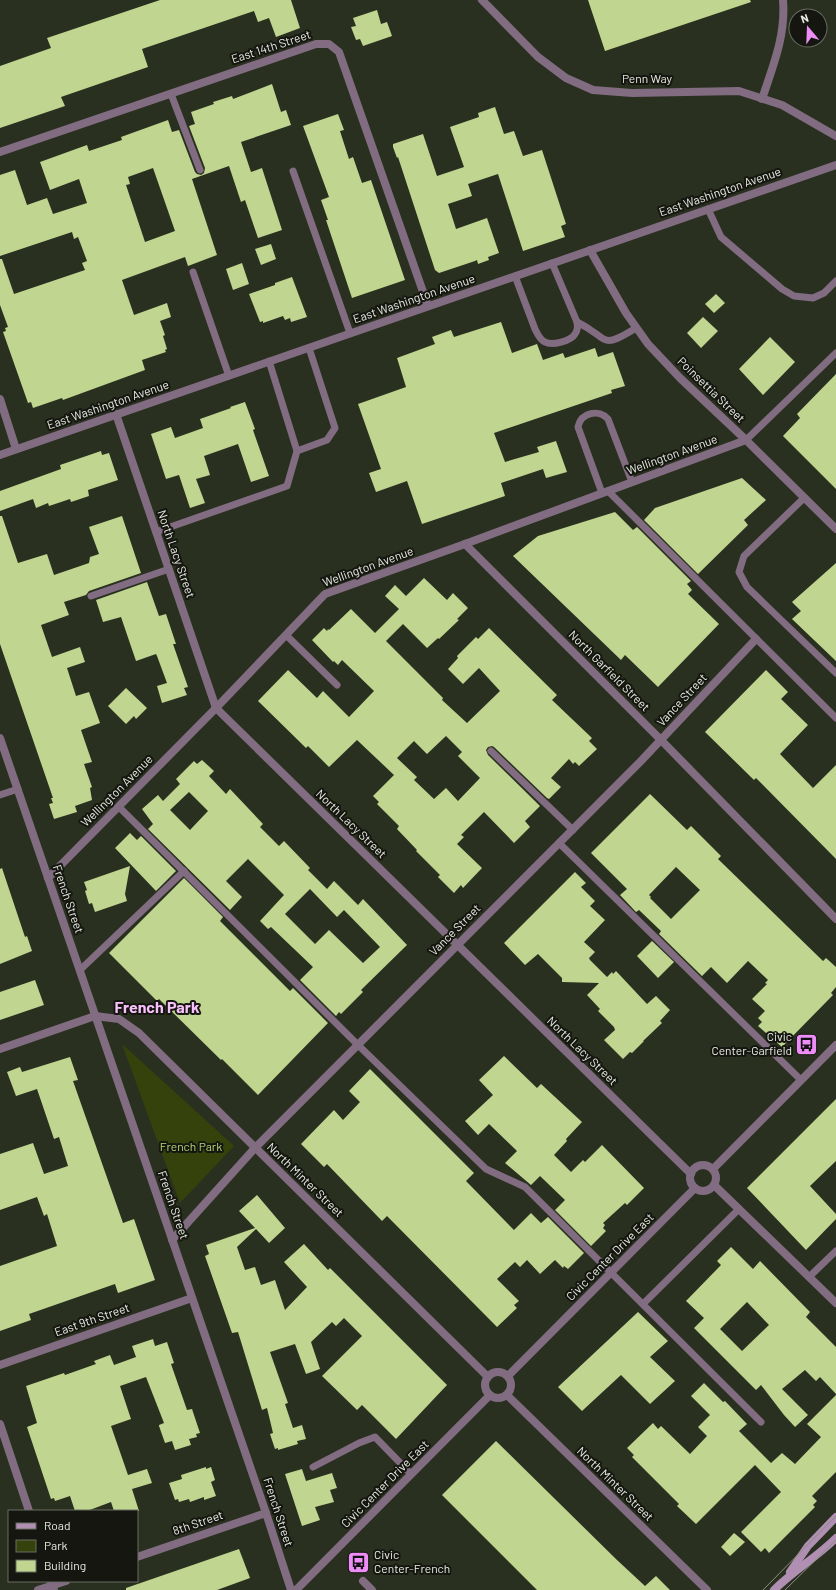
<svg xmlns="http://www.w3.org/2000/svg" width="836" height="1590" font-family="Barlow,sans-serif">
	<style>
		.green { fill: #35420b }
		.building { fill: #bfd590; fill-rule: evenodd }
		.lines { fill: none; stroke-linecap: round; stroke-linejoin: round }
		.service { stroke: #816c82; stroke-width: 7 }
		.minor { stroke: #816c82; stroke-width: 8 }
		.tertiary { stroke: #816c82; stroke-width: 8 }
		.secondary { stroke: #b08fb3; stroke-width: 8 }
		.tram { stroke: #898e81; stroke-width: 1 }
		.labels { text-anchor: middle; stroke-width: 4; stroke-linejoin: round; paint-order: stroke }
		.street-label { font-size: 12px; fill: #e8ece2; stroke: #14160f }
		.poi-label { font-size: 12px; fill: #e8ece2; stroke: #14160f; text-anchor: end }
		.park-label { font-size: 12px; fill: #b9d577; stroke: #14160f }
		.district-label { font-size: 16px; font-weight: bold; fill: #f8c1fc; stroke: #14160f }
	</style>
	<rect width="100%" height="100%" fill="#2a301f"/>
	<!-- green -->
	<path class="green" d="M122,1044L234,1146L180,1203Z"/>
	<!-- building -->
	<g class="building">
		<path d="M160,0H291L300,28L276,37L269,18L258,22L254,11L142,49L148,67L61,97L65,106L0,128V66L51,48L47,38Z"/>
		<path d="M588,0H750L751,2L605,51Z"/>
		<path d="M377,10L381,24L387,22L392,36L363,46L360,39L356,40L351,27L356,26L353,18Z"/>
		<path d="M272,84L281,112L286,110L291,125L241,142L251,172L262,168L282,230L258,238L245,200L241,202L229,166L192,179L217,255L188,266L185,257L122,280L134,315L167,303L171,317L160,321L165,335L163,336L167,349L165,350L166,352L142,360L145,370L63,400L62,398L33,408L31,402L28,403L3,332L6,331L5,328L8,327L0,305V259H2L14,294L85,270L82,263L87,261L78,237L74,239L72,232L0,256V175L15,170L27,205L47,198L53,214L87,203L79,179L50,190L40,162L87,145L89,151L122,140L121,137L168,120L172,132L179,130L195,172L197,174L201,175L204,173L205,168L189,126L195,124L191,112L214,104L213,102L232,96L233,99ZM153,168L175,231L145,242L126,185L130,184L128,177Z"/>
		<path d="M495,107L504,134L514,131L523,156L542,150L566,224L561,226L565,237L523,251L498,174L468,184L472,196L448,204L456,229L487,218L499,253L488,257L489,260L478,264L477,260L475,261L439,273L435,270L398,157L397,158L393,147V144L423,134L437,176L464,167L450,127L479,117L478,113Z"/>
		<path d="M338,114L344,130L340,131L349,159L353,157L362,183L371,180L405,280L352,298L326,220H328L321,200L329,197L303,126Z"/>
		<path d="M271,244L276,259L261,265L255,249Z"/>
		<path d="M242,263L249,284L233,290L226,269Z"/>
		<path d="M292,277L307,317L291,322L290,318L285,320L283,316L263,323V321L260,322L249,294L275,285V283Z"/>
		<path d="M716,294L725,303L714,313L705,304Z"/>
		<path d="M703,317L718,331L701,348L687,333Z"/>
		<path d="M501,322L512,353L537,344L543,360L563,353L565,358L595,348L598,357L613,352L625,386L611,390L612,393L494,433L505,462L539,452L537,447L556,441L567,472L546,478L543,469L501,483L505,496L422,524L407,481L376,492L369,473L381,469L358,404L406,387L397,358L435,344L432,337L451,330L454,337Z"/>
		<path d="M770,337L795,362L763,395L739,369Z"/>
		<path d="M836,374V489L783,436L800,418L797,414Z"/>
		<path d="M245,402L255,429L253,430L269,476L251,482L238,444L204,456L210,475L196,479L205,503L190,508L179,475L166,479L151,434L171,427L175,438L203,428L200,419L231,408L230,407Z"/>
		<path d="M101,451L102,455L109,453L118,480L88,490L89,496L71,502L70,499L49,506L48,503L36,508L33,499L0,511V491L61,469L60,465Z"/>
		<path d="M742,478L766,500L744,520L748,525L698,574L644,520L655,508Z"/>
		<path d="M615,512L633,530L637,527L691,581L687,584L692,590L688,594L719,624L658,687L625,655L621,660L513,556L538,536Z"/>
		<path d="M0,516H2L18,563L47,554L54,575L89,563L90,557L99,554L89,527L122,516L141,573L89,591L86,595L64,602L69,615L41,625L52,657L80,647L85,662L67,668L76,696L89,692L100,723L81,730L92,762L84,764L92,787L90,788L92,800L75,806L77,812L54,819L49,804L53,803L51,798H53L0,644Z"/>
		<path d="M836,563V661L792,619L801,611L792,602Z"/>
		<path d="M424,578L447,600L453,593L468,608L457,619L459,620L439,639L438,638L427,648L403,624L386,641L443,698L442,700L467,723L500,691L479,668L463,684L448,669L458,658L457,656L476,637L478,639L489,628L557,695L552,700L592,738L589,741L597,749L579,766L575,762L573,764L569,759L551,778L561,787L549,799L547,798L494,747L492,746L488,747L486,750L488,755L540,806L525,821L530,827L514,843L484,812L461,835L464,837L457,844L482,868L463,888L461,885L454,893L438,877L440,875L416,851L417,850L397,829L399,826L377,804L379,802L373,796L394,775L357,740L329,767L308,746L306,748L258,701L288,670L317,698L323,691L349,717L374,691L342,660L338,665L334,661L333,662L312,640L324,628L327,631L328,629L329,630L351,609L375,633L399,609L385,596L395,585L406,596ZM446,736L462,752L458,756L480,778L458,801L446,788L434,799L414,780L417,777L397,758L414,741L427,754Z"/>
		<path d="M147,582L159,616L166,614L176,644H173L188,687L184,688L187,695L162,703L157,686L167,683L157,656L156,654L136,661L121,617L103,622L96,600Z"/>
		<path d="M766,670L788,692L781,699L808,725L780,754L813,788L836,765V859L756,778L754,780L705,732Z"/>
		<path d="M126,688L147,708L136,719L134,716L126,724L108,706Z"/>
		<path d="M202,760L214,771L209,776L226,794L230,789L263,824L260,827L279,846L284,841L310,868L308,870L327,889L334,881L358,905L363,899L407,945L361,990L363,992L341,1014L339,1012L336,1016L300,980L313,967L271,927L268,929L260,921L284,895L248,859L226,881L242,897L230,910L148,829L153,824L142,809L158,795L163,801L180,784L176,779L194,761L197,764ZM189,792L208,811L190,830L170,810ZM310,889L337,917L344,910L380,947L363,963L329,930L315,944L285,914Z"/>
		<path d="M650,794L687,830L691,826L721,856L718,859L823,961L826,958L836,967V987L831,993L833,995L782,1047L758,1026L762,1022L758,1018L765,1011L752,999L767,984L765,983L768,980L748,961L727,983L711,967L702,976L659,934L661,931L639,910L636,912L620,895L627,889L591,853ZM676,867L700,890L671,919L650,898L651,897L649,895Z"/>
		<path d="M130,833L137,840L141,836L176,871L156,891L115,848Z"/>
		<path d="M130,866L125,894L127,901L95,912L92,903L89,904L85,891L87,890L84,882Z"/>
		<path d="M2,868L25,937L27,936L32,951L0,964V869Z"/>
		<path d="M575,872L586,883L581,887L595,901L590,906L605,920L584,942L595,952L589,958L590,960L607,977L612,972L613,974L616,971L647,1004L656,996L670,1010L660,1021L662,1023L643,1041H644L632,1053L630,1052L623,1059L604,1040L615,1030L614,1027L598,1011L600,1009L587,995L599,983L562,982V978L538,954L525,965L504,943Z"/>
		<path d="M184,878L223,917L220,921L290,991L293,988L328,1023L258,1095L222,1059L221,1060L159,999L157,1001L109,953Z"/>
		<path d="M652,941L674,962L658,978L637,956Z"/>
		<path d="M35,980L44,1005L0,1020V992Z"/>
		<path d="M504,1056L537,1088L541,1084L582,1122L566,1139L567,1141L554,1155L571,1172L583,1160L585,1162L602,1145L644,1188L627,1205L625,1203L603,1223L605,1225L603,1228L606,1231L591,1246L555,1210L565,1200L540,1176L531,1185L505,1163L517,1151L489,1124L478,1135L465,1121L493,1095L479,1080Z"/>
		<path d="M70,1057L78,1080L73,1081L123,1223L134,1219L155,1280L118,1293L115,1284L29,1314L31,1320L0,1331V1266L57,1246L47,1214L44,1216L37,1197L0,1210V1154L33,1143L44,1174L68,1166L59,1137L54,1139L37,1089L16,1096L7,1072L20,1067L22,1072Z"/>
		<path d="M370,1069L474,1173L466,1181L514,1230L531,1213L541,1223L548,1217L584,1253L568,1269L564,1266L563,1268L555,1260L540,1274L527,1260L520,1267L515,1262L497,1279L519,1301L514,1305L517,1308L497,1327L387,1216L382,1221L327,1164L324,1167L301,1144L334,1110L343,1120L360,1102L349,1091Z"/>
		<path d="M836,1099V1161L810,1186L836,1214V1219L806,1250L747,1188Z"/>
		<path d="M257,1195L285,1228L269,1243L256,1229L237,1247L245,1270L255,1267L261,1285L275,1280L285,1310L307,1287L284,1262L304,1244L328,1270L330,1268L447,1385L396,1439L362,1405L357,1410L322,1376L362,1336L344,1318L336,1326L332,1322L311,1342L320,1369L306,1374L295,1344L270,1352L288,1403L285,1404L293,1428L302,1425L306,1439L297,1441L298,1444L278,1450V1448L275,1449L270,1434L273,1433L267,1408L262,1410L238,1332L232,1333L205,1256L209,1254L206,1245L255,1228L239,1211Z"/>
		<path d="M731,1247L753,1269L760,1261L810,1312L806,1317L836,1347V1394L820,1377L816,1381L805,1370L782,1389L808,1415L795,1427L784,1415L761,1385L756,1390L694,1328L704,1318L686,1301L721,1265L717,1261ZM747,1302L769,1325L742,1351L720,1329Z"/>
		<path d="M638,1312L668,1341L650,1357L675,1381L650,1404L621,1375L582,1411L558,1387Z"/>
		<path d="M153,1339L155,1346L167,1342L174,1363L171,1364L187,1410L192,1409L200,1433L196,1434L197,1437L189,1439L191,1445L175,1450L172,1441L165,1443L159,1426V1425L164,1423L146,1377L120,1386L131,1419L111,1426L128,1475L147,1469L152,1483L132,1489L139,1511H114L111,1502L87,1511H75L70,1496L55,1501L54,1498L51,1499L27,1427L37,1423L26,1386L64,1373L65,1375L96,1364L94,1361L110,1355L114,1365L136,1357L132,1346Z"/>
		<path d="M704,1383L723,1402L725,1401L747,1424L739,1431L771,1463L782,1453L795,1464L821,1437L807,1424L836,1395V1472L812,1496L817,1501L813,1505L815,1507L769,1553L765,1548L761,1552L741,1532L781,1492L755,1465L696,1524L677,1506L679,1504L632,1457L634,1455L627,1448L653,1423L658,1429L661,1426L690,1454L707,1436L698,1427L710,1415L691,1396Z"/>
		<path d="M496,1441L617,1560L645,1586L656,1576L670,1590H537L442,1495Z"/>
		<path d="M206,1467V1469L211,1467L215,1480L211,1482L216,1496L204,1500V1497L190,1502L189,1499L179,1502L178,1499L175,1500L169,1483L182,1479L181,1475Z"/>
		<path d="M302,1469L306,1481L332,1473L337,1488L330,1490L334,1502L315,1507L320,1520L302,1526L285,1474Z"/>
		<path d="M734,1533L745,1542L730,1556L721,1547Z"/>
		<path d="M239,1549L250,1578L217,1590H126V1588Z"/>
	</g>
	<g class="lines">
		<!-- service -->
		<g class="service">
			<path d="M171,94L200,170"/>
			<path d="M293,171L350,333"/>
			<path d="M708,209L721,237L782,289L794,296L813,298L824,293L836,281"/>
			<path d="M193,272L229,376"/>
			<path d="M515,276L535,329C537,333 540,340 545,342C552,346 571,341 575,334C578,330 578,327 577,322L552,263"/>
			<path d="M577,322C610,338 599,351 636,328"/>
			<path d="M746,440L836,353"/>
			<path d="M297,451L327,440L335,428L309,348"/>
			<path d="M608,491L836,718"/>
			<path d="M602,493L578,427C581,412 599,409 608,419L632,482"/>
			<path d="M804,498L744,556L739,572L747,587L836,673"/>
			<path d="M156,532L287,486L297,451L269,361"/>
			<path d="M91,596L169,569"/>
			<path d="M286,635L337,685"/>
			<path d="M491,751L573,830"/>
			<path d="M0,795L18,789"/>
			<path d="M119,807L358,1045L486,1169L525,1187L761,1422"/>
			<path d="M559,843L801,1080"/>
			<path d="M80,970L184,871"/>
			<path d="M809,1277L836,1251"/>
			<path d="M643,1304L739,1209"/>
			<path d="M313,1467L359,1443L375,1437L411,1474"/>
		</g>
		<!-- minor -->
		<g class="minor">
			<path d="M762,99C773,66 786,35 783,0"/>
			<path d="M0,152L316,44H329L339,52L428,306"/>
			<path d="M0,399L16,449"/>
			<path d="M116,414L216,708L691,1174"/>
			<path d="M465,544L661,740L836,919"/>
			<path d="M48,878L216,708L325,594L465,544L746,440"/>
			<path d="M0,1049L95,1016L119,1019L139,1033L488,1377"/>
			<path d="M714,1185L836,1303"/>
			<path d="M172,1240L255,1148L640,762L756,639"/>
			<path d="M0,1365L192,1298"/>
			<path d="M507,1395L707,1590"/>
			<path d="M137,1557L266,1513"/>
			<path d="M363,1581L372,1590"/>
			<path d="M38,1590L66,1581"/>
		</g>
		<!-- tertiary -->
		<g class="tertiary">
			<path d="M482,0L538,57L566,78L593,90L632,93L739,91L782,105L836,136"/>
			<path d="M590,250L626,313L648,344L680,378L746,440L836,529"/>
			<path d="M0,455L836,165"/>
			<path d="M0,738L266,1513L291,1590"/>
			<circle cx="703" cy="1178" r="13"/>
			<path d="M713,1169L836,1045"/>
			<circle cx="498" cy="1385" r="13"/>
			<path d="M508,1376L695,1188"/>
			<path d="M0,1424L29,1511"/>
			<path d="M51,1581L54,1590"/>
			<path d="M296,1590L490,1395"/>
		</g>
		<!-- secondary -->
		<g class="secondary">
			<path d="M790,1572L808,1546L836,1517"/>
			<path d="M774,1590C793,1571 817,1557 836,1538"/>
		</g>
		<!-- tram -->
		<g class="tram">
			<path d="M763,1590L836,1516"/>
			<path d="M785,1590L836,1540"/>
		</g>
	</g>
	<!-- icons -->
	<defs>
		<symbol id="bus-square" viewBox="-11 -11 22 22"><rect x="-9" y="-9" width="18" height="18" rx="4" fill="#ee8cf8" stroke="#14160f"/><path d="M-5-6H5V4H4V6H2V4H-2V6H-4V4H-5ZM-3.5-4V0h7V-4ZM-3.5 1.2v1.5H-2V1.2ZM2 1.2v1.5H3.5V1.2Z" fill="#111"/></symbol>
	</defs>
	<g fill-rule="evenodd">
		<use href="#bus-square" x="794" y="1032" width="25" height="25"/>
		<use href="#bus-square" x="346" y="1550" width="25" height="25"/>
	</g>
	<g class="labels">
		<!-- street labels -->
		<g class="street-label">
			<text transform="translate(271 47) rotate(-18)" y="4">East 14th Street</text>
			<text x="647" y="83">Penn Way</text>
			<text transform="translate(720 192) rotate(-19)" y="4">East Washington Avenue</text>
			<text transform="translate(414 299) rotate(-19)" y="4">East Washington Avenue</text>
			<text transform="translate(711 390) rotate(44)" y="4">Poinsettia Street</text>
			<text transform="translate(108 405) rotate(-19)" y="4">East Washington Avenue</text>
			<text transform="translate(672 455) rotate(-20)" y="4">Wellington Avenue</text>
			<text transform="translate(176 554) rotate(71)" y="4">North Lacy Street</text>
			<text transform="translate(368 567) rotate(-20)" y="4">Wellington Avenue</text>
			<text transform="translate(609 671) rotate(45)" y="4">North Garfield Street</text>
			<text transform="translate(682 700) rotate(-47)" y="4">Vance Street</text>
			<text transform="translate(117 791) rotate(-45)" y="4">Wellington Avenue</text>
			<text transform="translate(351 824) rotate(44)" y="4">North Lacy Street</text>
			<text transform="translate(68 899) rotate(71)" y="4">French Street</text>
			<text transform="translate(455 930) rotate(-45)" y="4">Vance Street</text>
			<text transform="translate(582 1051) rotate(44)" y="4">North Lacy Street</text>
			<text transform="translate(305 1180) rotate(44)" y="4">North Minter Street</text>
			<text transform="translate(173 1205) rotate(71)" y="4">French Street</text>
			<text transform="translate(610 1257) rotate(-45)" y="4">Civic Center Drive East</text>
			<text transform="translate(92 1320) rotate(-19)" y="4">East 9th Street</text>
			<text transform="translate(385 1484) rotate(-45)" y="4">Civic Center Drive East</text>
			<text transform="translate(615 1484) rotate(44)" y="4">North Minter Street</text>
			<text transform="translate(278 1512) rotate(72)" y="4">French Street</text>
			<text transform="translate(198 1523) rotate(-19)" y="4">8th Street</text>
		</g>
		<!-- poi labels -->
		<g class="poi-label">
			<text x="792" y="1041">Civic<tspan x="792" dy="14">Center-Garfield</tspan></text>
			<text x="374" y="1559" text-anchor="start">Civic<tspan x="374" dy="14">Center-French</tspan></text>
		</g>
		<!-- park labels -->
		<g class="park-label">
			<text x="191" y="1151">French Park</text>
		</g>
		<!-- district labels -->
		<g class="district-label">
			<text x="157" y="1013">French Park</text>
		</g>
	</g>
	<!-- legend -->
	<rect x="8" y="1510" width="130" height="72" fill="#14160f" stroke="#696c63"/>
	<rect x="16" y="1523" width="20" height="6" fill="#b08fb3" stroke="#696c63"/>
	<text x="44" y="1530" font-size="12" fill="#e8ece2">Road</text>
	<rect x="16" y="1540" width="20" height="12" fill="#35420b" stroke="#696c63"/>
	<text x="44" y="1550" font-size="12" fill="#e8ece2">Park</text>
	<rect x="16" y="1560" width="20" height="12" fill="#bfd590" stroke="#696c63"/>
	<text x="44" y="1570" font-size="12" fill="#e8ece2">Building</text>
	<!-- north arrow -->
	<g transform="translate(808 28) rotate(341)"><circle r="19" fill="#14160f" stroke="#696c63"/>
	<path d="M0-3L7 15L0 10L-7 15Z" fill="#ee8cf8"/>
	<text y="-6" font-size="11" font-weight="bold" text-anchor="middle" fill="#e8ece2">N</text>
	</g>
</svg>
